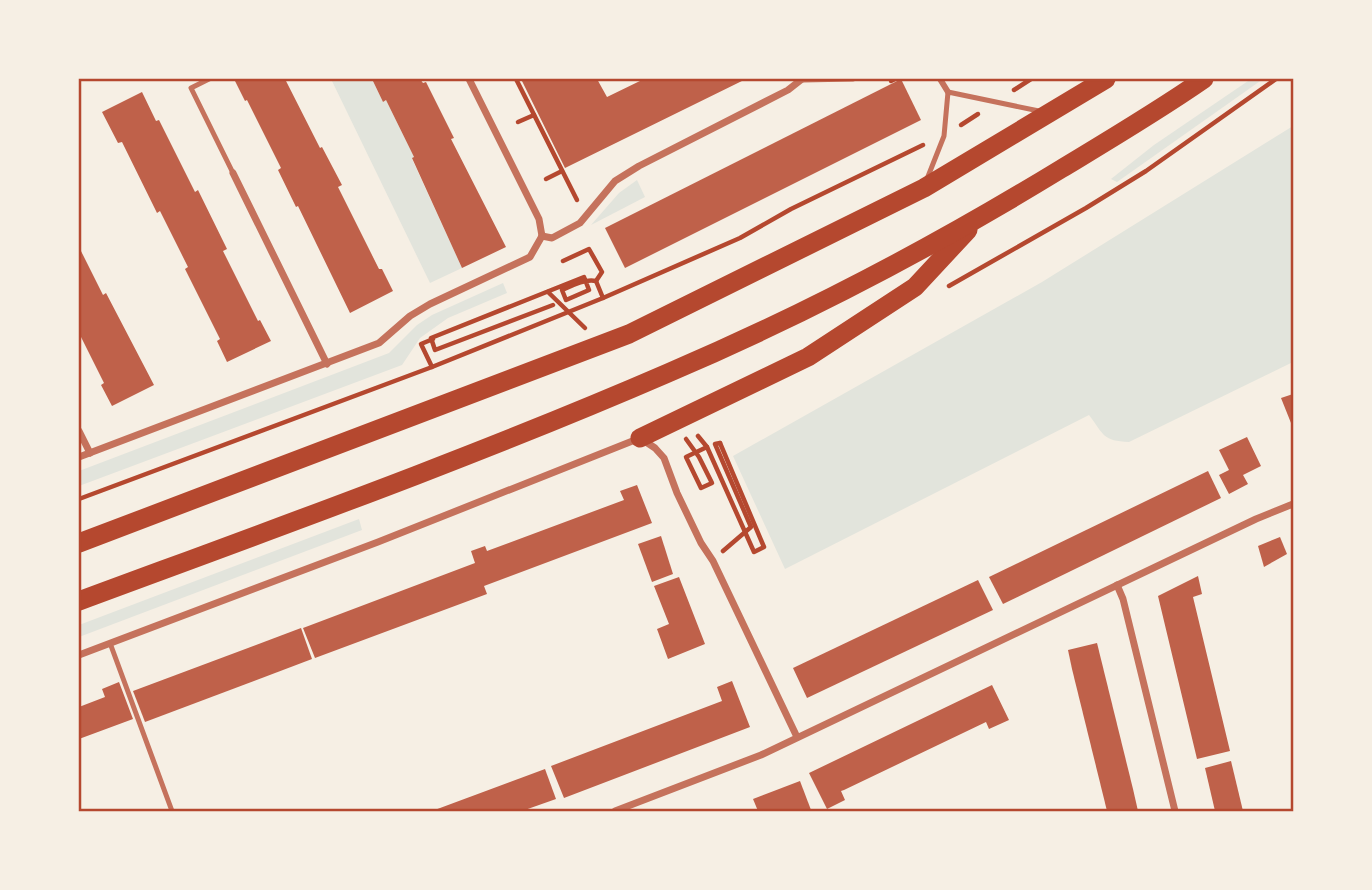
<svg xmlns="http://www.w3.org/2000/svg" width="1372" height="890" font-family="'Fira Sans',sans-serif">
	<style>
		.green { fill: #e2e4dc }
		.building { fill: #bf614a }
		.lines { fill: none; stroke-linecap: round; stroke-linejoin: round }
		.path { stroke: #b5482f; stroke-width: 4.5 }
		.service { stroke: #c5725c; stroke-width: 5 }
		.pedestrian { stroke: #c5725c; stroke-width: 6 }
		.minor { stroke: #c5725c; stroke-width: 7 }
		.trunk { stroke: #b5482f; stroke-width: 19 }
		.neatline { fill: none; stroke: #b5482f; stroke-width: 2.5 }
	</style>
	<rect width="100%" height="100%" fill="#f6efe4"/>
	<!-- green -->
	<g class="green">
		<path d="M331,79H372L383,102L386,100L414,157L412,159L462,268L430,283Z"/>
		<path d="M1251,79H1263L1117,182L1111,179L1154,145Z"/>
		<path d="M1293,126V362L1129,442C1103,441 1104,435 1089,415L785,569L733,456L1042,282Z"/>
		<path d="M637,180L645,197L591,225L619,193Z"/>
		<path d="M503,283L507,293L448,318L420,338L402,365L79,486V471L389,353L417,325L432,315Z"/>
		<path d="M359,519L362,530L79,637V625Z"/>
	</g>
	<!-- building -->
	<g class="building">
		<path d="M234,79H285L320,148L322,147L342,185L338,187L379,269H382L393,291L350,313L298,206L296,207L278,170L281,168L247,100L245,101Z"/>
		<path d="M372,79H420L423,83L426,82L454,138L451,139L506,247L462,268L412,158L414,157L386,100L383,102Z"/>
		<path d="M521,79H597L607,97L644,79H746L565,168Z"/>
		<path d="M901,79L921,120L625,268L605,228Z"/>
		<path d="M142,92L156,121L159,120L195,192L198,190L227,249L223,251L258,321L260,320L271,341L227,362L217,341L220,339L185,269L188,267L160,211L157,213L122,142L118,143L102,112Z"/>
		<path d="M79,247L103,295L106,293L154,385L112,406L101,385L104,383L79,333Z"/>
		<path d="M1293,394V428L1281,398Z"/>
		<path d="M1247,437L1261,466L1243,475L1248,484L1229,494L1219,475L1229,470L1219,450Z"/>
		<path d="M1208,471L1221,498L1003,604L989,577Z"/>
		<path d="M637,485L652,523L484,586L487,594L315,658L303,628L475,563L471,551L485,546L487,551L624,500L620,491Z"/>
		<path d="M661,536L673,574L652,582L638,544Z"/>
		<path d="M1280,537L1287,554L1264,567L1258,546Z"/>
		<path d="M1198,576L1202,594L1193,597L1230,751L1197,759L1158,596Z"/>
		<path d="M679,577L705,644L668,659L657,629L669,624L654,586Z"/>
		<path d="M978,580L993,610L807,698L793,668Z"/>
		<path d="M301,628L312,659L145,722L133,691Z"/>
		<path d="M1097,643L1133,789L1138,811H1107L1072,669L1068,650Z"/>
		<path d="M732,681L750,727L564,798L551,766L722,701L717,687Z"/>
		<path d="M119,682L133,719L79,739V707L105,697L102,689Z"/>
		<path d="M992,685L1009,720L989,729L986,722L844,790L841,791L845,800L827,809L809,773Z"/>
		<path d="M1231,761L1243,811H1215L1205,768Z"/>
		<path d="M545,769L556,799L522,811H432Z"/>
		<path d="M800,781L811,810L758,811L753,799Z"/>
	</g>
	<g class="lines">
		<!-- path -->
		<g class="path">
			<path d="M516,79L577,200"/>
			<path d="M891,81L895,79"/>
			<path d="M1014,90L1031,79"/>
			<path d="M518,122L534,115"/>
			<path d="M961,125L978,114"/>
			<path d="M546,179L562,171"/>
			<path d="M563,261L589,249L602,272L596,281"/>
			<path d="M596,281L603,298"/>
			<path d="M949,286L1086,208L1146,171L1276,79"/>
			<path d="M548,292L585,328"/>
			<path d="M553,305L435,350L431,338L584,277L589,290L566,300L562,290C573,285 584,279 596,281"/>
			<path d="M432,367L421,344L433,339"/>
			<path d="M698,436L707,447L754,552L764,547L720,443"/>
			<path d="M686,439L699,457L712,483L701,488L686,457L707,447"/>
			<path d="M720,443L715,444L751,527L723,551"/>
			<path d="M79,499L432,367L603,298L740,238L791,209L923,145"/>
		</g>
		<!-- service -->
		<g class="service">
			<path d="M209,79L191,88L233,173"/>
			<path d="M803,80L853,79"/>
			<path d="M927,179L944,136L948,92L1039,111"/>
			<path d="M110,643L172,811"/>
		</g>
		<!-- pedestrian -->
		<path class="pedestrian" d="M940,79L948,92"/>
		<!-- minor -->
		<g class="minor">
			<path d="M469,79L539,219L542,236"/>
			<path d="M233,173L327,364"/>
			<path d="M542,236L552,238L580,223L615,181L639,166L788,90L802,79"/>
			<path d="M79,431L90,453"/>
			<path d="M79,457L379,343L410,316L430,304L530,257L542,236"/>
			<path d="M1117,585L1123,599L1175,811"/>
			<path d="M79,655L378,542L640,438L655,448L664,458L677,493L701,543L713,561L797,737"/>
			<path d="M615,811L761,755L1256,519L1293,504"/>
		</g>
		<!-- trunk -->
		<g class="trunk">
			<path d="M640,438L808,357L915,287L968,230"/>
			<path d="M79,543L629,334L924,188L1106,79"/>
			<path d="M79,601C276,528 474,457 668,373C804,315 935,246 1061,169C1109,140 1158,111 1204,79"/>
		</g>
	</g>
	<!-- border -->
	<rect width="1372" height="890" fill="none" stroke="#f6efe4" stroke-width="161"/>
	<rect x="80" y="80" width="1212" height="730" class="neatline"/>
</svg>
